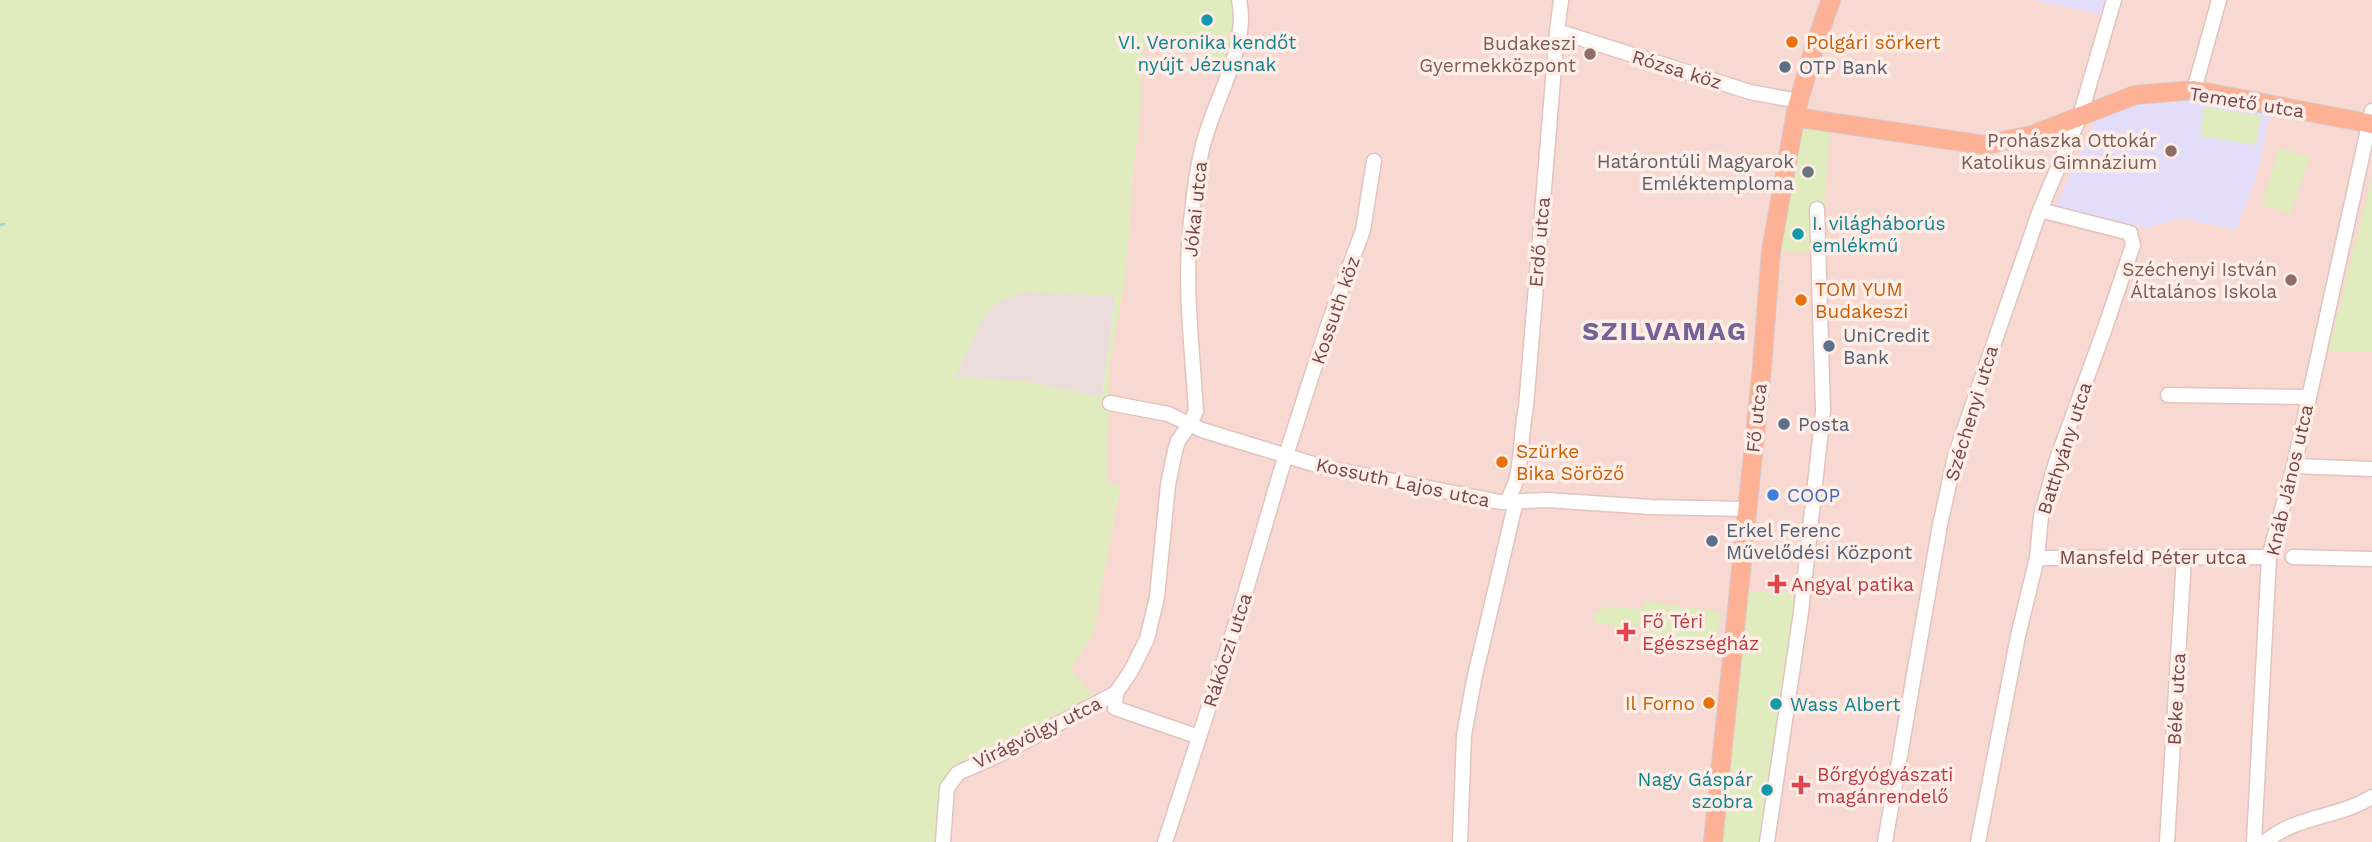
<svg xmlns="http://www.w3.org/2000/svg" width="2372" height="842" font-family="'Work Sans',sans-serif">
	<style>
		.residential { fill: #f7d9d1 }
		.industrial { fill: #ebdddc }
		.education { fill: #e4ddf9 }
		.green { fill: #e0ebbe; fill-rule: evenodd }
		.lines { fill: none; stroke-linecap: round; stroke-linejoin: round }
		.stream { stroke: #9ad9cc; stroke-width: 2.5 }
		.minor-casing { stroke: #e3c2bf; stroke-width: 17 }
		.major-casing { stroke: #d5c8c8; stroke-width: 20 }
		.minor { stroke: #fff; stroke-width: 14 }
		.major { stroke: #ffb195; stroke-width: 18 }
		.culture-dot { fill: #0f9aa8; stroke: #ffede7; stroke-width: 2.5 }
		.food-dot { fill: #e8710a; stroke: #ffede7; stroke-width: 2.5 }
		.education-dot { fill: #8d6e63; stroke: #ffede7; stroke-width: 2.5 }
		.service-dot { fill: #5c6f8a; stroke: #ffede7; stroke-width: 2.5 }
		.worship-dot { fill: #6b7280; stroke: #ffede7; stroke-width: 2.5 }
		.shop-dot { fill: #3f7fe0; stroke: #ffede7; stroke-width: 2.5 }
		.health-dot { fill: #e0444e; stroke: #ffede7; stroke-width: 2.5 }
		.labels { text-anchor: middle; stroke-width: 7; stroke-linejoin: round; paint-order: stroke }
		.culture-label { font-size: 19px; fill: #0d838f; stroke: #ffede7; text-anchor: start }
		.food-label { font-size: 19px; fill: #c56008; stroke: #ffede7; text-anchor: start }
		.education-label { font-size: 19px; fill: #785e54; stroke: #ffede7; text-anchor: end }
		.service-label { font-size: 19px; fill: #4e5e75; stroke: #ffede7; text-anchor: start }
		.street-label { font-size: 19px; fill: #744747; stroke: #ffede7 }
		.worship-label { font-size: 19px; fill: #5b616d; stroke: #ffede7; text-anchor: end }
		.shop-label { font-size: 19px; fill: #366cbe; stroke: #ffede7; text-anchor: start }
		.health-label { font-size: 19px; fill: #be3a42; stroke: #ffede7; text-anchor: start }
		.district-label { font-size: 26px; font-weight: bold; letter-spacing: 2px; fill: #726298; stroke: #ffede7 }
	</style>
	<rect width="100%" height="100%" fill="#fde7e0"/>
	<!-- residential -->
	<path class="residential" d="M1141,0H2372V842H944L947,788L1071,669L1093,633L1120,487L1107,483L1109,383L1110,361L1125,280L1133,173L1141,108Z"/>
	<!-- industrial -->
	<path class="industrial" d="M1024,292L1115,296L1102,397L1025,381L955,377L985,314L998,302Z"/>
	<!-- education -->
	<g class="education">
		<path d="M2033,0H2108L2103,15Z"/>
		<path d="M2204,99L2271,110L2255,181L2236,230L2180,218L2147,228L2054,209L2095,121L2132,105Z"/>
	</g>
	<!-- green -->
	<g class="green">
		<path d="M0,0H1233L1237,13L1233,14L1234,30L1227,33L1231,41L1225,60L1184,49L1169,52L1158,48L1141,49V108L1133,173L1125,280L1110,361L1107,483L1120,486L1093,634L1071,669L1098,702L951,780L944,842H0ZM1024,292L1115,296L1102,397L1025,381L955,377L985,314L998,302Z"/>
		<path d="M2204,107L2261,116L2256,145L2200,136Z"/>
		<path d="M1812,127L1830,129L1824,210L1812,253L1782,251L1796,146L1800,133Z"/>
		<path d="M2279,148L2309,157L2291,214L2262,205Z"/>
		<path d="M2372,175V352H2328Z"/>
		<path d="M1737,591L1803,592L1767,842H1713Z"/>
		<path d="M1644,601L1721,612L1714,651L1653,645L1655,635L1638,625L1616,627L1603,623L1593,626L1594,614L1608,606L1643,609Z"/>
	</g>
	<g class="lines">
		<!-- stream -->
		<path class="stream" d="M0,225L4,224"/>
		<defs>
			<g id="minor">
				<path d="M1557,31L1750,92L1798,101"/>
				<path d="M2194,90L2219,0"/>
				<path d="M2168,395L2309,397"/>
				<path d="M1110,403L1168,414L1202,430L1323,467L1500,502L1547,500L1651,507L1747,509"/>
				<path d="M2294,466L2372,469"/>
				<path d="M1509,502C1509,493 1514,489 1516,481C1522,459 1521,431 1526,407L1557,31L1561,0"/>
				<path d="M2293,557L2372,559"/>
				<path d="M2037,558L2269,557"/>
				<path d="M1116,693L1115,708L1199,737"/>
				<path d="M943,842L947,788L958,773L1003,753L1116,693L1131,671L1147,639L1157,597L1168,485L1175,451L1178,441L1190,424L1196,411C1192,345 1183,278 1192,213C1194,192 1197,170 1202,149C1212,103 1250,47 1239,0"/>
				<path d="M1165,842L1239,614L1280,474L1327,328L1363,230L1374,161"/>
				<path d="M1460,842L1464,735L1474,680L1516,501"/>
				<path d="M1767,842L1801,612L1823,411L1817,209"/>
				<path d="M1885,842L1940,525L1955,456L2040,210L2080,116L2114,0"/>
				<path d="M1978,842L2018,636L2037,558L2041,516L2056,462L2105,328L2133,245L2130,233L2040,210"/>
				<path d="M2167,842L2184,557"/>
				<path d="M2254,842L2269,557L2294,466L2372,111"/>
				<path d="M2265,842C2299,814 2336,819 2372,797"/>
			</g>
			<g id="major">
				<path d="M1795,117L1984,145L2032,135L2135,95L2194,90L2372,124"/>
				<path d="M1713,842L1762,367L1771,251L1797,107L1814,48L1831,0"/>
			</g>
		</defs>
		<!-- minor casing -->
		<use href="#minor" class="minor-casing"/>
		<!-- major casing -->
		<use href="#major" class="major-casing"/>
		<!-- minor -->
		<use href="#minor" class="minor"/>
		<!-- major -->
		<use href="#major" class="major"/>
	</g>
	<!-- markers -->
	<g class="culture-dot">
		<circle cx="1207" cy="20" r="7"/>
		<circle cx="1798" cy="234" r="7"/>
		<circle cx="1776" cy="704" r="7"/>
		<circle cx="1767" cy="790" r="7"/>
	</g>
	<g class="food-dot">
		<circle cx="1792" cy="42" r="7"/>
		<circle cx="1801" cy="300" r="7"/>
		<circle cx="1502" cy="462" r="7"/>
		<circle cx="1709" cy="703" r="7"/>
	</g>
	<g class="education-dot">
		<circle cx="1590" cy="54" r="7"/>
		<circle cx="2171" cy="151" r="7"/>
		<circle cx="2291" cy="280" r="7"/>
	</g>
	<g class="service-dot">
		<circle cx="1785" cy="67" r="7"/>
		<circle cx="1829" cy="346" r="7"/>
		<circle cx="1784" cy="424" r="7"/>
		<circle cx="1712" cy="541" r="7"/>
	</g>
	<circle class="worship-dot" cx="1808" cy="172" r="7"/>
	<circle class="shop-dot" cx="1773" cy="495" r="7"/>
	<g class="health-dot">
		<path d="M1773.5 573.5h7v7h7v7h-7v7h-7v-7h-7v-7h7z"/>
		<path d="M1622.5 621.5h7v7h7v7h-7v7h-7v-7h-7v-7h7z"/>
		<path d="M1797.5 774.5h7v7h7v7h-7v7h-7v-7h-7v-7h7z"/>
	</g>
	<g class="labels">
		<!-- culture labels -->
		<g class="culture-label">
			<text x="1207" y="49" text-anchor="middle">VI. Veronika kendőt<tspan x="1207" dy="22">nyújt Jézusnak</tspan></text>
			<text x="1812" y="230">I. világháborús<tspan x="1812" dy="22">emlékmű</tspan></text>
			<text x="1790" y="711">Wass Albert</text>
			<text x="1753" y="786" text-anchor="end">Nagy Gáspár<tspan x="1753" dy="22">szobra</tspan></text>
		</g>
		<!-- food labels -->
		<g class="food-label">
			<text x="1806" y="49">Polgári sörkert</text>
			<text x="1815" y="296">TOM YUM<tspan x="1815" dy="22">Budakeszi</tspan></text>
			<text x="1516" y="458">Szürke<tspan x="1516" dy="22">Bika Söröző</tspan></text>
			<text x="1695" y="710" text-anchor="end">Il Forno</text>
		</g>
		<!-- education labels -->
		<g class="education-label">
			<text x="1576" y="50">Budakeszi<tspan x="1576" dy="22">Gyermekközpont</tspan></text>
			<text x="2157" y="147">Prohászka Ottokár<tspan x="2157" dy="22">Katolikus Gimnázium</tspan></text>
			<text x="2277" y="276">Széchenyi István<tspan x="2277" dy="22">Általános Iskola</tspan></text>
		</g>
		<!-- service labels -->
		<g class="service-label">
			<text x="1799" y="74">OTP Bank</text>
			<text x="1843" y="342">UniCredit<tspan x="1843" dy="22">Bank</tspan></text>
			<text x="1798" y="431">Posta</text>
			<text x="1726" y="537">Erkel Ferenc<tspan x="1726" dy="22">Művelődési Központ</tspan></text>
		</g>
		<!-- street labels -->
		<g class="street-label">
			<text transform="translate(1677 69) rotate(17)" y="7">Rózsa köz</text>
			<text transform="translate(2247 102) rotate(9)" y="7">Temető utca</text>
			<text transform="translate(1195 209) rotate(-84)" y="7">Jókai utca</text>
			<text transform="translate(1539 242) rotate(-85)" y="7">Erdő utca</text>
			<text transform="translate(1335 310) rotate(-71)" y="7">Kossuth köz</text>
			<text transform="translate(1971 413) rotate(-73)" y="7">Széchenyi utca</text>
			<text transform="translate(1756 418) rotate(-84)" y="7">Fő utca</text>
			<text transform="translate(2064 448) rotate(-72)" y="7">Batthyány utca</text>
			<text transform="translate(2289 480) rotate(-77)" y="7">Knáb János utca</text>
			<text transform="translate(1403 482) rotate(12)" y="7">Kossuth Lajos utca</text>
			<text x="2153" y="564">Mansfeld Péter utca</text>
			<text transform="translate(1227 650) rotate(-72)" y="7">Rákóczi utca</text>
			<text transform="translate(2176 699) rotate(-87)" y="7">Béke utca</text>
			<text transform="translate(1037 732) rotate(-26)" y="7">Virágvölgy utca</text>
		</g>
		<!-- worship labels -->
		<g class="worship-label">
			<text x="1794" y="168">Határontúli Magyarok<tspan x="1794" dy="22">Emléktemploma</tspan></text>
		</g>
		<!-- shop labels -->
		<g class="shop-label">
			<text x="1787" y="502">COOP</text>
		</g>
		<!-- health labels -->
		<g class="health-label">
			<text x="1791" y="591">Angyal patika</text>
			<text x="1642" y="628">Fő Téri<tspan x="1642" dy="22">Egészségház</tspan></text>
			<text x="1817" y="781">Bőrgyógyászati<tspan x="1817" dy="22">magánrendelő</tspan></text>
		</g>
		<!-- district labels -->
		<g class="district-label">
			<text x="1665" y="340">SZILVAMAG</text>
		</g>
	</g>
</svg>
